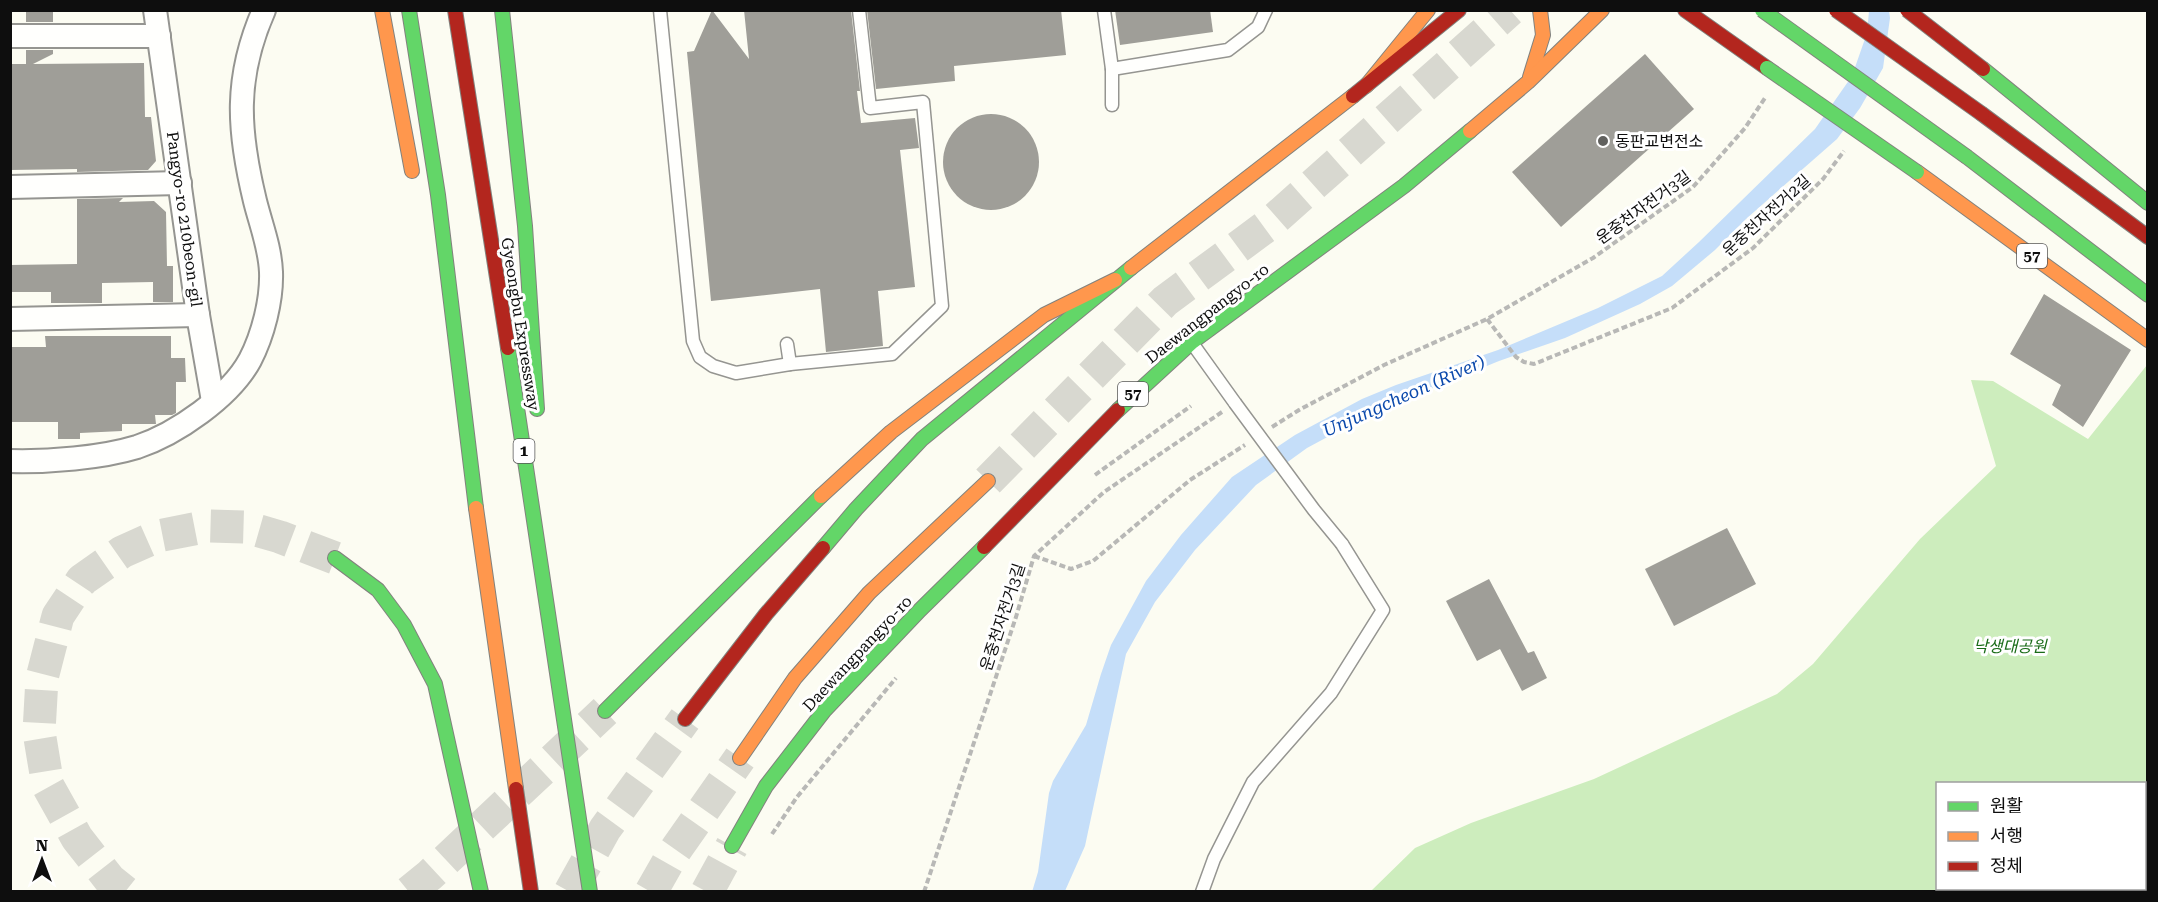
<svg xmlns="http://www.w3.org/2000/svg" width="2158" height="902" font-family="'Roboto Serif','Noto Sans KR',serif">
	<style>
		.forest { fill: #cdedbd; fill-rule: evenodd }
		.water { fill: #c5def9 }
		.building { fill: #9f9e98 }
		.lines { fill: none; stroke-linecap: round; stroke-linejoin: round }
		.primary-tunnel { stroke: #d8d8d0; stroke-width: 33; stroke-dasharray: 33 16; stroke-linecap: butt }
		.highway-tunnel { stroke: #d8d8d0; stroke-width: 33; stroke-dasharray: 33 16; stroke-linecap: butt }
		.lane-casing { stroke: #959591; stroke-width: 15 }
		.street-casing { stroke: #959591; stroke-width: 26 }
		.fast-casing { stroke: #82827e; stroke-width: 16 }
		.slow-casing { stroke: #82827e; stroke-width: 16 }
		.jam-casing { stroke: #82827e; stroke-width: 16 }
		.path { stroke: #b8b8b6; stroke-width: 4; stroke-dasharray: 6 3; stroke-linecap: butt }
		.lane { stroke: #fffffd; stroke-width: 12 }
		.street { stroke: #fffffd; stroke-width: 22 }
		.fast { stroke: #63d668; stroke-width: 14 }
		.slow { stroke: #ff974d; stroke-width: 14 }
		.jam { stroke: #b3261e; stroke-width: 14 }
		.lane-bridge-casing { stroke: #959591; stroke-width: 15; stroke-linecap: butt }
		.fast-bridge-casing { stroke: #82827e; stroke-width: 16; stroke-linecap: butt }
		.jam-bridge-casing { stroke: #82827e; stroke-width: 16; stroke-linecap: butt }
		.lane-bridge { stroke: #fffffd; stroke-width: 12 }
		.fast-bridge { stroke: #63d668; stroke-width: 14 }
		.jam-bridge { stroke: #b3261e; stroke-width: 14 }
		.poi-dot { fill: #61615e; stroke: #fff; stroke-width: 2 }
		.labels { text-anchor: middle; stroke-width: 6; stroke-linejoin: round; paint-order: stroke }
		.shield { fill: #fff; stroke: #565656; stroke-width: 1.5 }
		.shield-label { font-size: 15px; font-weight: bold; fill: #0e0e0e }
		.poi-label { font-size: 16px; fill: #0e0e0e; stroke: #fff; text-anchor: start }
		.street-label { font-size: 16px; fill: #0e0e0e; stroke: #fff }
		.park-label { font-size: 16px; font-style: italic; fill: #1a6c18; stroke: #fff }
		.water-label { font-size: 18px; font-style: italic; fill: #0b49ac; stroke: #fff }
	</style>
	<rect width="100%" height="100%" fill="#fcfcf2"/>
	<!-- forest -->
	<path class="forest" d="M2147,365V891H1371L1415,848L1471,823L1594,779L1777,694L1813,664L1920,539L1996,466L1971,380L1993,381L2088,439ZM1938,784H2144V888H1938Z"/>
	<!-- water -->
	<path class="water" d="M1869,11H1889L1890,18L1883,68L1860,108L1837,139L1746,219L1715,250L1672,286L1640,304L1565,338L1499,361L1372,413L1307,448L1256,485L1195,550L1155,602L1126,654L1085,846L1065,891L1032,892L1038,872L1049,793L1053,781L1086,725L1101,674L1111,645L1146,581L1181,535L1232,477L1295,435L1362,399L1396,385L1498,350L1598,308L1662,276L1699,242L1815,129L1852,76L1867,33Z"/>
	<!-- building -->
	<g class="building">
		<rect x="26" y="10" width="27" height="12"/>
		<path d="M712,10L749,59L744,10H851L860,91H857L861,123L915,118L919,148L900,150L915,287L878,291L883,346L826,352L820,289L711,301L687,52L694,51Z"/>
		<path d="M867,10H1061L1066,55L954,66L955,81L876,89Z"/>
		<path d="M1115,10H1210L1213,32L1120,45Z"/>
		<path d="M26,50H53V54L33,64L144,63L145,117H151L156,161L148,170L77,172V169L10,170V64H26Z"/>
		<path d="M1645,54L1694,109L1561,227L1512,172Z"/>
		<circle cx="991" cy="162" r="48"/>
		<path d="M123,198L119,202L154,201L166,212L167,266H173V302H153V282L102,283V303H51V292H10V265L77,264V199Z"/>
		<path d="M2044,294L2131,350L2083,427L2052,405L2061,385L2010,354Z"/>
		<path d="M45,336H171V358H185L186,382H176V413L172,415H155L156,424H122V431L80,433V439H58V422H10V347H46Z"/>
		<path d="M1727,528L1756,584L1674,626L1645,569Z"/>
		<path d="M1489,579L1528,653L1534,651L1547,678L1522,691L1500,649L1477,661L1446,601Z"/>
	</g>
	<g class="lines">
		<!-- primary-tunnel -->
		<g class="primary-tunnel">
			<path d="M988,481L1165,301L1268,225L1510,10"/>
			<path d="M570,892L605,829L685,719"/>
			<path d="M651,892L672,855L740,758"/>
			<path d="M707,892L732,846"/>
		</g>
		<!-- highway-tunnel -->
		<g class="highway-tunnel">
			<path d="M125,892L110,880L77,838L48,786L39,732L42,678L58,616L82,580L122,552L158,536L209,526L245,527L280,537L335,558"/>
			<path d="M409,892L430,875L605,711"/>
		</g>
		<defs>
			<g id="lane">
				<path d="M660,10L693,341L700,357L713,366L736,373L790,364L892,354L942,306L923,102L870,108L859,10"/>
				<path d="M1104,10L1112,69L1228,50L1258,27L1266,10"/>
				<path d="M1112,69V105"/>
				<path d="M1192,343L1235,403"/>
				<path d="M787,344L790,364"/>
				<path d="M1202,892L1214,859L1253,782L1331,693L1383,610L1342,544"/>
			</g>
			<g id="street">
				<path d="M155,10L198,315L213,401"/>
				<path d="M10,36H159"/>
				<path d="M10,187L180,183"/>
				<path d="M10,319L198,315"/>
				<path d="M10,461C48,462 101,458 137,447C176,434 230,397 250,360C263,335 272,300 271,272C270,247 261,225 255,201C238,131 234,78 264,10"/>
			</g>
			<g id="fast">
				<path d="M409,10L438,195L476,508"/>
				<path d="M502,10L525,226L537,409"/>
				<path d="M1983,69L2148,203"/>
				<path d="M1967,157L2148,295"/>
				<path d="M508,348L590,892"/>
				<path d="M1118,410L1192,342L1404,186L1470,131"/>
				<path d="M823,548L856,509L922,439L1131,268"/>
				<path d="M335,558L378,590L404,625L435,684L481,892"/>
				<path d="M605,711L821,496"/>
				<path d="M732,846L766,786L824,711L920,610L984,547"/>
			</g>
			<g id="slow">
				<path d="M382,10L412,171"/>
				<path d="M1530,77L1543,35L1540,10"/>
				<path d="M1366,86L1428,10"/>
				<path d="M1470,131L1528,82L1602,10"/>
				<path d="M1917,172L2148,340"/>
				<path d="M1131,268L1353,96"/>
				<path d="M821,496L891,432L1044,315L1115,280"/>
				<path d="M476,508L516,789"/>
				<path d="M740,758L795,678L869,593L988,481"/>
			</g>
			<g id="jam">
				<path d="M455,10L508,348"/>
				<path d="M1685,10L1767,68"/>
				<path d="M1353,96L1459,10"/>
				<path d="M1982,114L2148,237"/>
				<path d="M984,547L1118,410"/>
				<path d="M685,719L766,614L823,548"/>
				<path d="M516,789L531,892"/>
			</g>
		</defs>
		<!-- lane casing -->
		<use href="#lane" class="lane-casing"/>
		<!-- street casing -->
		<use href="#street" class="street-casing"/>
		<!-- fast casing -->
		<use href="#fast" class="fast-casing"/>
		<!-- slow casing -->
		<use href="#slow" class="slow-casing"/>
		<!-- jam casing -->
		<use href="#jam" class="jam-casing"/>
		<!-- path -->
		<g class="path">
			<path d="M1487,319L1516,357L1524,362L1534,364L1672,308L1753,248L1823,179L1844,151"/>
			<path d="M1272,427L1299,410L1384,365L1487,319L1593,258L1693,187L1745,128L1765,98"/>
			<path d="M1095,475L1191,406"/>
			<path d="M1034,556L1071,569L1093,561L1190,480L1245,445"/>
			<path d="M772,834L797,797L896,678"/>
			<path d="M924,892L1016,617L1034,556L1104,492L1222,412"/>
		</g>
		<!-- lane -->
		<use href="#lane" class="lane"/>
		<!-- street -->
		<use href="#street" class="street"/>
		<!-- fast -->
		<use href="#fast" class="fast"/>
		<!-- slow -->
		<use href="#slow" class="slow"/>
		<!-- jam -->
		<use href="#jam" class="jam"/>
		<defs>
			<path id="lane-bridge" d="M1235,403L1314,510L1342,544"/>
			<g id="fast-bridge">
				<path d="M1762,10L1967,157"/>
				<path d="M1767,68L1917,172"/>
			</g>
			<g id="jam-bridge">
				<path d="M1836,10L1982,114"/>
				<path d="M1907,10L1983,69"/>
			</g>
		</defs>
		<!-- lane-bridge casing -->
		<use href="#lane-bridge" class="lane-bridge-casing"/>
		<!-- fast-bridge casing -->
		<use href="#fast-bridge" class="fast-bridge-casing"/>
		<!-- jam-bridge casing -->
		<use href="#jam-bridge" class="jam-bridge-casing"/>
		<!-- lane-bridge -->
		<use href="#lane-bridge" class="lane-bridge"/>
		<!-- fast-bridge -->
		<use href="#fast-bridge" class="fast-bridge"/>
		<!-- jam-bridge -->
		<use href="#jam-bridge" class="jam-bridge"/>
	</g>
	<!-- markers -->
	<circle class="poi-dot" cx="1603" cy="141" r="6"/>
	<g class="labels">
		<!-- shield labels -->
		<g class="shield">
			<rect x="2017" y="244" width="30" height="24" rx="4.5"/>
			<rect x="1118" y="382" width="30" height="24" rx="4.5"/>
			<rect x="513.5" y="439" width="21" height="24" rx="4.5"/>
		</g>
		<g class="shield-label">
			<text x="2032" y="261">57</text>
			<text x="1133" y="399">57</text>
			<text x="524" y="456">1</text>
		</g>
		<!-- poi labels -->
		<g class="poi-label">
			<text x="1615" y="147">동판교변전소</text>
		</g>
		<!-- street labels -->
		<g class="street-label">
			<text transform="translate(1643 207) rotate(-36)" y="6">운중천자전거3길</text>
			<text transform="translate(1766 215) rotate(-42)" y="6">운중천자전거2길</text>
			<text transform="translate(185 219) rotate(82)" y="6">Pangyo-ro 210beon-gil</text>
			<text transform="translate(1207 313) rotate(-38)" y="6">Daewangpangyo-ro</text>
			<text transform="translate(521 324) rotate(81)" y="6">Gyeongbu Expressway</text>
			<text transform="translate(1002 617) rotate(-72)" y="6">운중천자전거3길</text>
			<text transform="translate(857 653) rotate(-47)" y="6">Daewangpangyo-ro</text>
		</g>
		<!-- park labels -->
		<g class="park-label">
			<text x="2010" y="652">낙생대공원</text>
		</g>
		<!-- water labels -->
		<g class="water-label">
			<text transform="translate(1404 396) rotate(-24)" y="6">Unjungcheon (River)</text>
		</g>
	</g>
	<!-- border -->
	<rect width="2158" height="902" fill="none" stroke="#0e0e0e" stroke-width="24"/>
	<!-- legend -->
	<rect x="1936" y="782" width="210" height="108" fill="#ffffff" stroke="#9f9f9f" stroke-width="1.5"/>
	<rect x="1948" y="802" width="30" height="9" fill="#63d668" stroke="#9f9f9f" stroke-width="1.5"/>
	<text x="1990" y="812" font-size="18" fill="#0e0e0e">원활</text>
	<rect x="1948" y="832" width="30" height="9" fill="#ff974d" stroke="#9f9f9f" stroke-width="1.5"/>
	<text x="1990" y="842" font-size="18" fill="#0e0e0e">서행</text>
	<rect x="1948" y="862" width="30" height="9" fill="#b3261e" stroke="#9f9f9f" stroke-width="1.5"/>
	<text x="1990" y="872" font-size="18" fill="#0e0e0e">정체</text>
	<!-- north arrow -->
	<g transform="translate(42 860)" stroke="#ffffff" stroke-width="4.5" paint-order="stroke">
	<path d="M0-4.5L10 22L0 15L-10 22Z" fill="#0e0e0e"/>
	<text y="-9" font-size="16" font-weight="bold" text-anchor="middle" fill="#0e0e0e">N</text>
	</g>
</svg>
